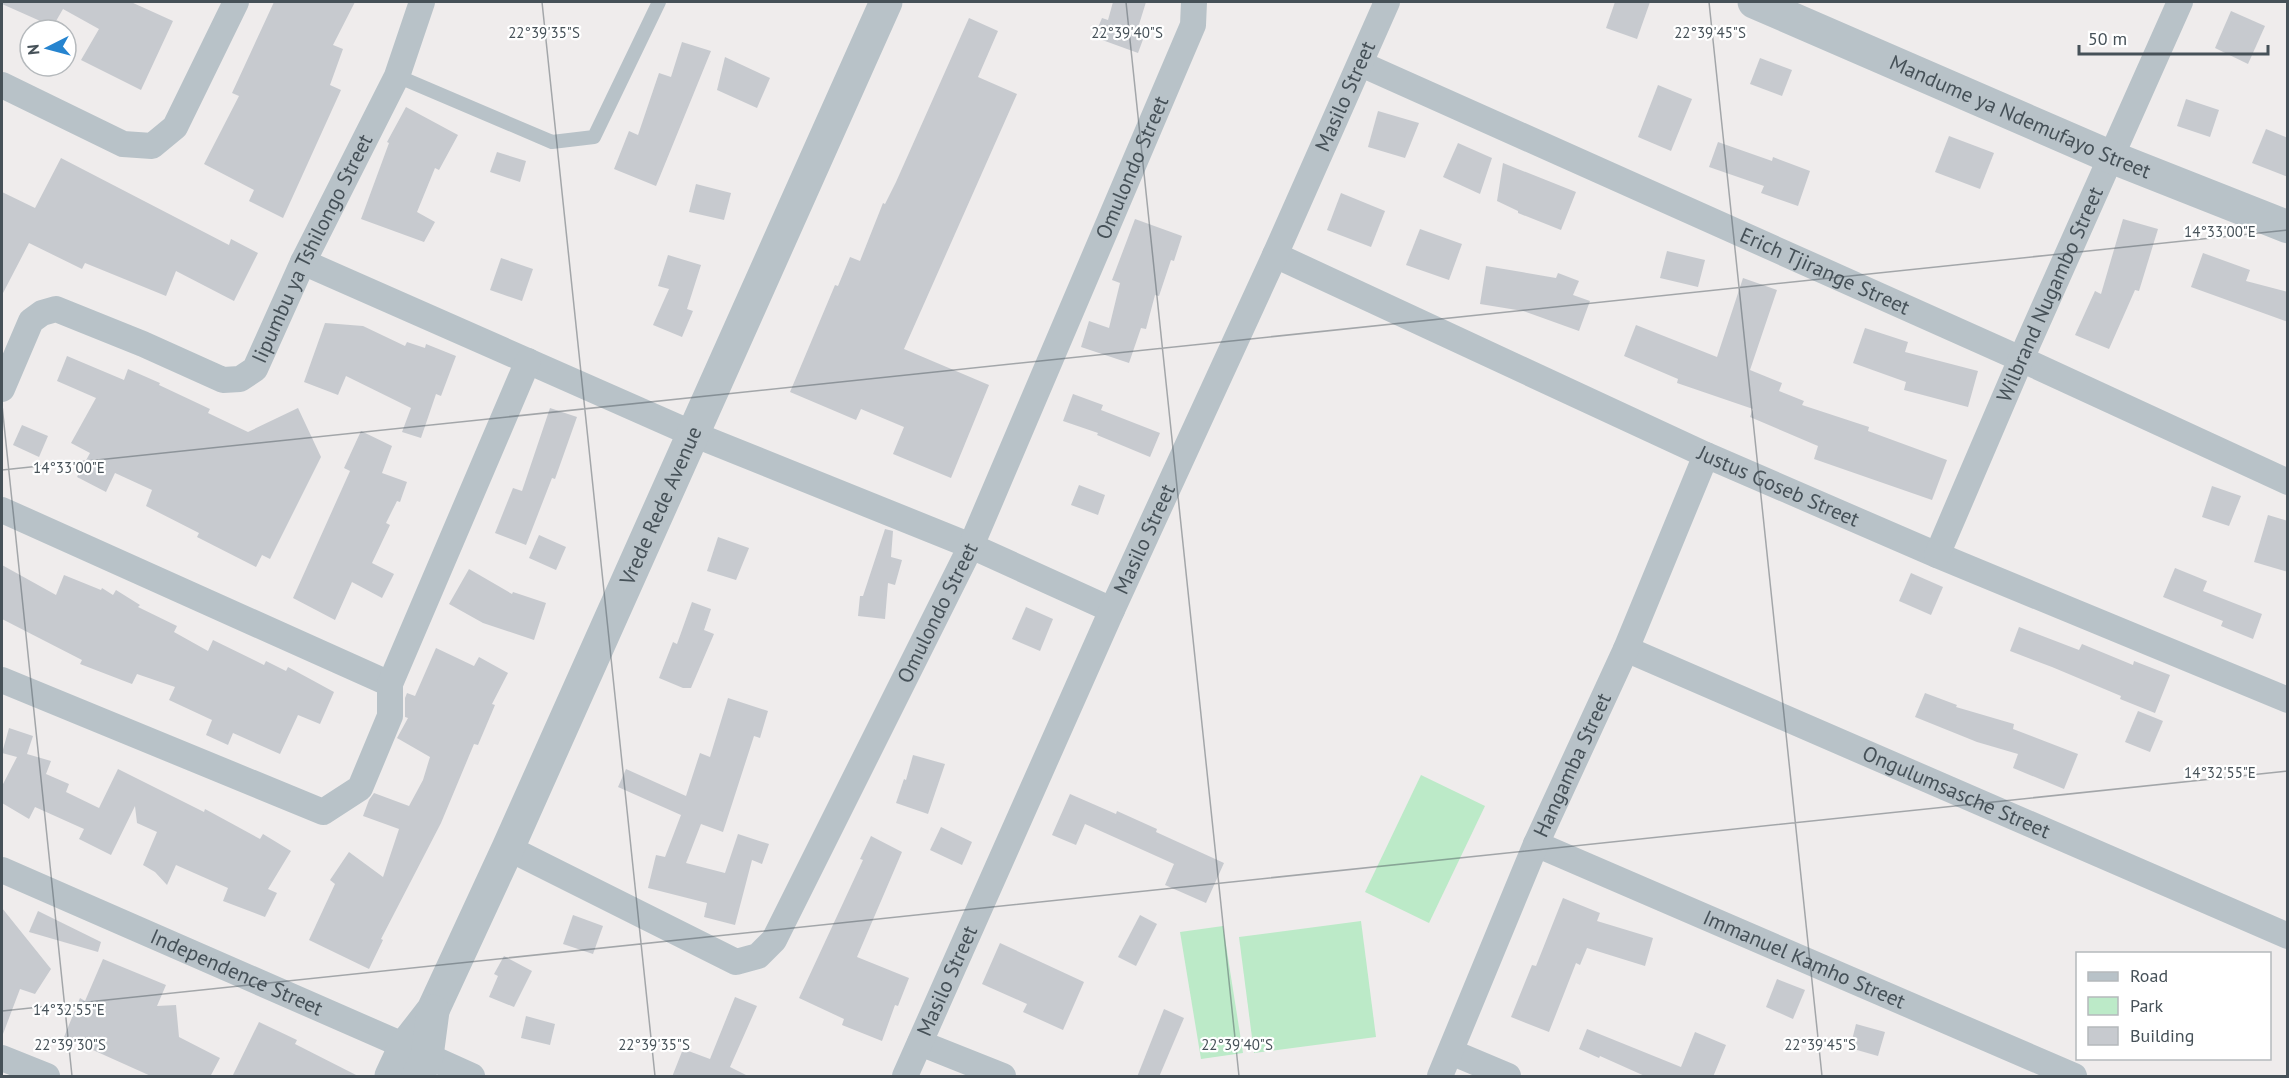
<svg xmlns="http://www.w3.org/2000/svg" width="2289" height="1078" font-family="'PT Sans',sans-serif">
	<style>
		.green { fill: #bceac8 }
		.building { fill: #c7cacf }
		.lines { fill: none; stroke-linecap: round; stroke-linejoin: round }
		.service { stroke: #b8c2c8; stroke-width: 14 }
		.minor { stroke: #b8c2c8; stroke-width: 26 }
		.tertiary { stroke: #b8c2c8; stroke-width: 33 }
		.ticks { fill: none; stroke: #465158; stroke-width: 1.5; stroke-opacity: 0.45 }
		.labels { text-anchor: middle; stroke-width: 4.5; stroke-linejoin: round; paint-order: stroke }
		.street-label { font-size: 21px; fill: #465158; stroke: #fff }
		.ticks-label { font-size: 15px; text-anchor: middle; fill: #465158; stroke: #fff; stroke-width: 4.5; stroke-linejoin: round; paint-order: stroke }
	</style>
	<rect width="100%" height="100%" fill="#efecec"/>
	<!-- green -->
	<g class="green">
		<path d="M1421,775L1485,806L1429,923L1365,892Z"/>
		<path d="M1361,921L1376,1037L1254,1053L1239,937Z"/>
		<path d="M1223,926L1243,1053L1201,1059L1180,932Z"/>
	</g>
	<!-- building -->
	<g class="building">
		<path d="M2,2H131L173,21L141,90L81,60L99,29L63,9L52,28L38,20L2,4Z"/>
		<path d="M274,2H355L333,45L343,49L330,85L341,90L283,218L249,201L254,190L204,164L239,96L232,93Z"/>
		<path d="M1113,2H1146L1137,31L1145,34L1138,53L1094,37L1102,18L1108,20Z"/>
		<path d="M1615,2H1650L1637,39L1606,28Z"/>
		<path d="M2231,11L2265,26L2248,64L2215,48Z"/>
		<path d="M969,18L998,31L978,77L1017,94L904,349L989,385L951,478L893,454L904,427L861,409L856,420L790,392L835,285L838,286L850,257L860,261L883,203L885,204L896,182Z"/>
		<path d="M682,42L711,51L656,186L614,169L629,131L638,135L659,73L671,77Z"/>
		<path d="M725,57L770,78L757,108L717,90Z"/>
		<path d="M1760,58L1792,70L1782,96L1750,84Z"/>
		<path d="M1658,85L1692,99L1671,151L1638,137Z"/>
		<path d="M2186,99L2219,110L2210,137L2177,126Z"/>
		<path d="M406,107L458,135L439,170L435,168L417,212L435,222L424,242L361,219L389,143L387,142Z"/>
		<path d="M1378,111L1419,123L1405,158L1368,147Z"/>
		<path d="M2266,129L2288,138V177L2252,163Z"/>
		<path d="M1949,136L1994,153L1980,189L1935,172Z"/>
		<path d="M1718,142L1772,161L1773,157L1810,171L1798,206L1761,193L1764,186L1709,167Z"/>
		<path d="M1458,143L1492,158L1480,194L1443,177Z"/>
		<path d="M497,152L526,161L520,182L490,172Z"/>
		<path d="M61,158L229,245L231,239L258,253L234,301L176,271L166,296L85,263L82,269L29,243L2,295V192L35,208Z"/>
		<path d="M1503,163L1576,192L1561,230L1518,213V211L1497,201Z"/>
		<path d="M696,184L731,193L724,220L689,212Z"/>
		<path d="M1341,193L1385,211L1371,247L1327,230Z"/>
		<path d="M1135,219L1182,236L1174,261L1171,260L1159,296L1155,295L1146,329L1141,328L1129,363L1081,347L1089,321L1109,328L1120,283L1112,280Z"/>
		<path d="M2123,219L2158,229L2139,291L2135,290L2109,349L2075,335L2095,291L2101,294Z"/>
		<path d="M1420,229L1462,244L1449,280L1406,265Z"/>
		<path d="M1667,251L1705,260L1698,287L1660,278Z"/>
		<path d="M2203,253L2250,270L2246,281L2288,292V322L2191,287Z"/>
		<path d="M668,255L701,265L687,309L693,311L682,337L653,325L669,289L658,286Z"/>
		<path d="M501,258L533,269L522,301L490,290Z"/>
		<path d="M1486,266L1556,278L1558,273L1579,281L1573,295L1590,301L1579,331L1523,311L1480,304Z"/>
		<path d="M1743,278L1777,290L1750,370L1782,383L1779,391L1804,401L1802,405L1869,427L1868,431L1947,460L1932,500L1814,459L1818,446L1750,417L1753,409L1677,383L1678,379L1624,356L1636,325L1717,357Z"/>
		<path d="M325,323L363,326L405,346L407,342L425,348L426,344L456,356L441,396L436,394L421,438L402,432L411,408L346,376L338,395L304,382Z"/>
		<path d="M1865,328L1908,342L1905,352L1978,371L1968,407L1904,390L1906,382L1853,363Z"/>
		<path d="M67,356L124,380L128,369L160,383L159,385L210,409L208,413L248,432L298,408L321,457L270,559L262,555L256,567L197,537L199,533L146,506L152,490L115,473L106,492L77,477L90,453L71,443L96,398L57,381Z"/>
		<path d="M1073,394L1103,405L1101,410L1160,433L1150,457L1097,435L1098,433L1063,421Z"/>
		<path d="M550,408L577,417L555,479L552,478L526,545L495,533L513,488L522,491Z"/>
		<path d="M22,425L48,436L39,457L13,445Z"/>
		<path d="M361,431L392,446L382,473L407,482L400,502L397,501L386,523L390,525L372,563L394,574L382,598L352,582L335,620L293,598L350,471L344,468Z"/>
		<path d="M1079,485L1105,495L1098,515L1071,505Z"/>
		<path d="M2212,486L2241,496L2229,526L2202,517Z"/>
		<path d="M2268,515L2288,521V572L2254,562Z"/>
		<path d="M885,529L893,531L891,557L902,560L895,585L888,583L885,619L858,616L860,596H863Z"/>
		<path d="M539,535L566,547L556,570L529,558Z"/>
		<path d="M718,537L749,548L736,580L707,571Z"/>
		<path d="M2,565L56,595L64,575L101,590L102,588L113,595L116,590L140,605L138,607L177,626L174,632L208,651L213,640L264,665L266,661L286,671L288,667L334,692L320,724L298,715L280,754L233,733L228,745L206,735L212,720L169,700L175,687L137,674L132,684L80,664L82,660L2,619Z"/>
		<path d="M2175,568L2207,581L2203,591L2262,614L2253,639L2221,626L2223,621L2163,597Z"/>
		<path d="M469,569L512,594L513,592L546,603L534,640L483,623L449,604Z"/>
		<path d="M1911,573L1943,587L1931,615L1899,601Z"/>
		<path d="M692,602L711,609L704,630L714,634L691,688H683L659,678L673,642L677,644Z"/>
		<path d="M1026,607L1053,619L1040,651L1012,639Z"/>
		<path d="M2019,627L2079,650L2082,644L2133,665L2134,661L2170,675L2155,713L2120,699L2121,696L2052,667L2010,651Z"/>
		<path d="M436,648L474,666L479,657L508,673L492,704L495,705L478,745L474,744L441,823L381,939L383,940L369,969L309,940L335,884L330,880L349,852L383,877L399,829L363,816L369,800L374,793L409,806L423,780L430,757L397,738L408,718L405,717V698L407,693L415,696Z"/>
		<path d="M1925,693L1957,705L1956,707L2014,724L2013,729L2078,754L2064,789L2013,768L2018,754L1977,742L1915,717Z"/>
		<path d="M728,698L768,711L760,738L754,736L723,832L701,824L686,863L725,873L738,834L769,844L762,864L752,860L735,925L704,917L707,903L648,888L656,855L665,857L681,815L618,787L626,769L686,796L700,753L710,757Z"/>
		<path d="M2138,711L2163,721L2150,752L2125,742Z"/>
		<path d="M9,728L33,736L27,754L51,761L46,774L69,784L66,792L99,808L118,769L204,812L205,809L260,839L263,834L291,851L268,889L277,893L265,917L223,901L228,888L176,865L167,885L155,872L143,865L157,832L137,823L135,806L111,855L79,839L84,829L35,807L29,819L2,803V786L17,757L2,753Z"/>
		<path d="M913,755L945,764L928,814L896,803L904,779L906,780Z"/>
		<path d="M1070,794L1116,814L1117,811L1157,829L1156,832L1224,863L1206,903L1165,885L1174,864L1085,824L1076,845L1052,835Z"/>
		<path d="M941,827L972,842L962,865L930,850Z"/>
		<path d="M871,836L902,852L857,957L909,978L898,1006L895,1005L882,1041L842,1025L844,1019L799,998L863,860L860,859Z"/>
		<path d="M1563,898L1600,913L1597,921L1653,938L1645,966L1587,948L1580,965L1576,963L1549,1032L1511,1017L1532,965L1536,966Z"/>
		<path d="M2,908L51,969L35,994L20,989L3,1034Z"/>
		<path d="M38,911L101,942L98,952L29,932Z"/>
		<path d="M573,915L603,926L593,954L563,944Z"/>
		<path d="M1140,915L1157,924L1136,966L1118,957Z"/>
		<path d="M1000,943L1084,982L1063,1030L1023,1012L1027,1004L982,984Z"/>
		<path d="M504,956L532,971L514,1007L489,997L498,976L494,974Z"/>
		<path d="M103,959L166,985L157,1006L176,1005L179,1037L220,1058L210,1077H153L64,1037L80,998L85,1001Z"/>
		<path d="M1777,979L1805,990L1793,1019L1766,1007Z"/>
		<path d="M735,997L757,1006L730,1067L750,1077H672L683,1049L710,1059Z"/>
		<path d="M1164,1009L1184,1018L1159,1077H1137Z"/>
		<path d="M526,1016L555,1024L550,1045L521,1038Z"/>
		<path d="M259,1022L297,1040L295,1044L360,1077H232Z"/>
		<path d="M1856,1024L1885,1032L1878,1056L1850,1048Z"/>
		<path d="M1587,1029L1681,1067L1695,1032L1726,1045L1713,1077H1647L1600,1056L1599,1058L1579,1049Z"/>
	</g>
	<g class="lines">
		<!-- service -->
		<path class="service" d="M397,76L552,142L594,137L659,2"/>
		<!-- minor -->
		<g class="minor">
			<path id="s1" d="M1361,64L2021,359L2288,482"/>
			<path d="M2,85L123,144L152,146L175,127L236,2"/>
			<path id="s2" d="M1275,255L1706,455L1937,555L2288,700"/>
			<path d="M303,262L693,434L971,546L1112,610"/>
			<path id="s3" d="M2,389L31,321L42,313L56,309L143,344L223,380L240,379L255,369L303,262L397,76L422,2"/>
			<path d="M2,510L390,684"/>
			<path id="s4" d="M1937,555L2021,359L2180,2"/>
			<path id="s5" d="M1626,649L2288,936"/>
			<path d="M2,680L323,812L360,788L390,716V684L528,361"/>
			<path id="s6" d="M1536,844L2074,1076"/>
			<path id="s7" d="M508,848L736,962L758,956L774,940L971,546L1193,25L1194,2"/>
			<path id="s8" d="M2,870L405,1046L472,1076"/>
			<path d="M920,1043L1003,1076"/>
			<path d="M1451,1052L1508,1076"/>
			<path d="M2,1058L47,1076"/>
			<path id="s9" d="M905,1076L1112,610L1275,255L1387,2"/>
			<path id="s10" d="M1440,1076L1536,844L1626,649L1706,455"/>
		</g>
		<!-- tertiary -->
		<g class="tertiary">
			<path id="s11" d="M1754,2L2111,157L2288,227"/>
			<path id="s12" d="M391,1076L405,1046L433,1010L508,848L886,2"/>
			<path d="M418,1076L427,1056L433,1011"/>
		</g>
	</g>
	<!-- ticks -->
	<path class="ticks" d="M542,2L655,1076M1126,2L1239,1076M1709,2L1822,1076M2,405L72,1076M2,470L2288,230M2,1011L2288,771"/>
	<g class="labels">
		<!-- street labels -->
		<g class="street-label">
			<text dy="7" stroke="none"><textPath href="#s9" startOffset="1074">Masilo Street</textPath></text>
			<text dy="7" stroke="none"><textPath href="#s11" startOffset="290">Mandume ya Ndemufayo Street</textPath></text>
			<text dy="7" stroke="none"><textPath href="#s7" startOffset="1152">Omulondo Street</textPath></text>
			<text dy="7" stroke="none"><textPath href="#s3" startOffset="452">Iipumbu ya Tshilongo Street</textPath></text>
			<text dy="7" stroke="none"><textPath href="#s1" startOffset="508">Erich Tjirange Street</textPath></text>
			<text dy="7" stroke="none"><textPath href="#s4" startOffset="284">Wilbrand Nugambo Street</textPath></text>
			<text dy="7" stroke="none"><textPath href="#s2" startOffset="554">Justus Goseb Street</textPath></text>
			<text dy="7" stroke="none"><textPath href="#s12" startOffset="632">Vrede Rede Avenue</textPath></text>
			<text dy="7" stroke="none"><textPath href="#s9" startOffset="588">Masilo Street</textPath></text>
			<text dy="7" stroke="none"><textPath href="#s7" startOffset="666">Omulondo Street</textPath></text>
			<text dy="7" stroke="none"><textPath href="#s10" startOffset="338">Hangamba Street</textPath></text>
			<text dy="7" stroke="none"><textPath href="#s5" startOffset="360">Ongulumsasche Street</textPath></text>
			<text dy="7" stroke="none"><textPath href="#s6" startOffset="292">Immanuel Kamho Street</textPath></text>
			<text dy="7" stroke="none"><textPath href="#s8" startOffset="256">Independence Street</textPath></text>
			<text dy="7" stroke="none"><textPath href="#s9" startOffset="104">Masilo Street</textPath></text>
		</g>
	</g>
	<g class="ticks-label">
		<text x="544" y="38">22°39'35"S</text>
		<text x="1127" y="38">22°39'40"S</text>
		<text x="1710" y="38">22°39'45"S</text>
		<text x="2220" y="237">14°33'00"E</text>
		<text x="69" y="473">14°33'00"E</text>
		<text x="2220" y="778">14°32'55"E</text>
		<text x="69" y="1015">14°32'55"E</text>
		<text x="70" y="1050">22°39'30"S</text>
		<text x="654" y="1050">22°39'35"S</text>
		<text x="1237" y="1050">22°39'40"S</text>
		<text x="1820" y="1050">22°39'45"S</text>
	</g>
	<!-- border -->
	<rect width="2289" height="1078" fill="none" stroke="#465158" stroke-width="6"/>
	<!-- legend -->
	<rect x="2076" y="952" width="195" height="108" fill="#ffffff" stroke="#b5b9bc" stroke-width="1.5"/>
	<rect x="2088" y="972" width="30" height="9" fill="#b8c2c8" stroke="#b5b9bc" stroke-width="1.5"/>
	<text x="2130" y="982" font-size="18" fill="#465158">Road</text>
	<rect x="2088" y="997" width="30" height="18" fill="#bceac8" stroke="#b5b9bc" stroke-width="1.5"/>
	<text x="2130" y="1012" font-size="18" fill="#465158">Park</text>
	<rect x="2088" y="1027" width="30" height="18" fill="#c7cacf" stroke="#b5b9bc" stroke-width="1.5"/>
	<text x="2130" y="1042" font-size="18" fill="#465158">Building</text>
	<!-- north arrow -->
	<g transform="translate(48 48) rotate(264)"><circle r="28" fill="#ffffff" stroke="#b5b9bc" stroke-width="1.5"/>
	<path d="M0-4.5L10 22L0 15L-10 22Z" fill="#2684cf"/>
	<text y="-9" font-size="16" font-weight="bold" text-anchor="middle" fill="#465158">N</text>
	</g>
	<!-- scale -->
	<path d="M2079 45v9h189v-9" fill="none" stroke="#465158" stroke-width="3"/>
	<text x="2088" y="45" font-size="18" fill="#465158" stroke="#ffffff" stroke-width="4.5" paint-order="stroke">50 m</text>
</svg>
